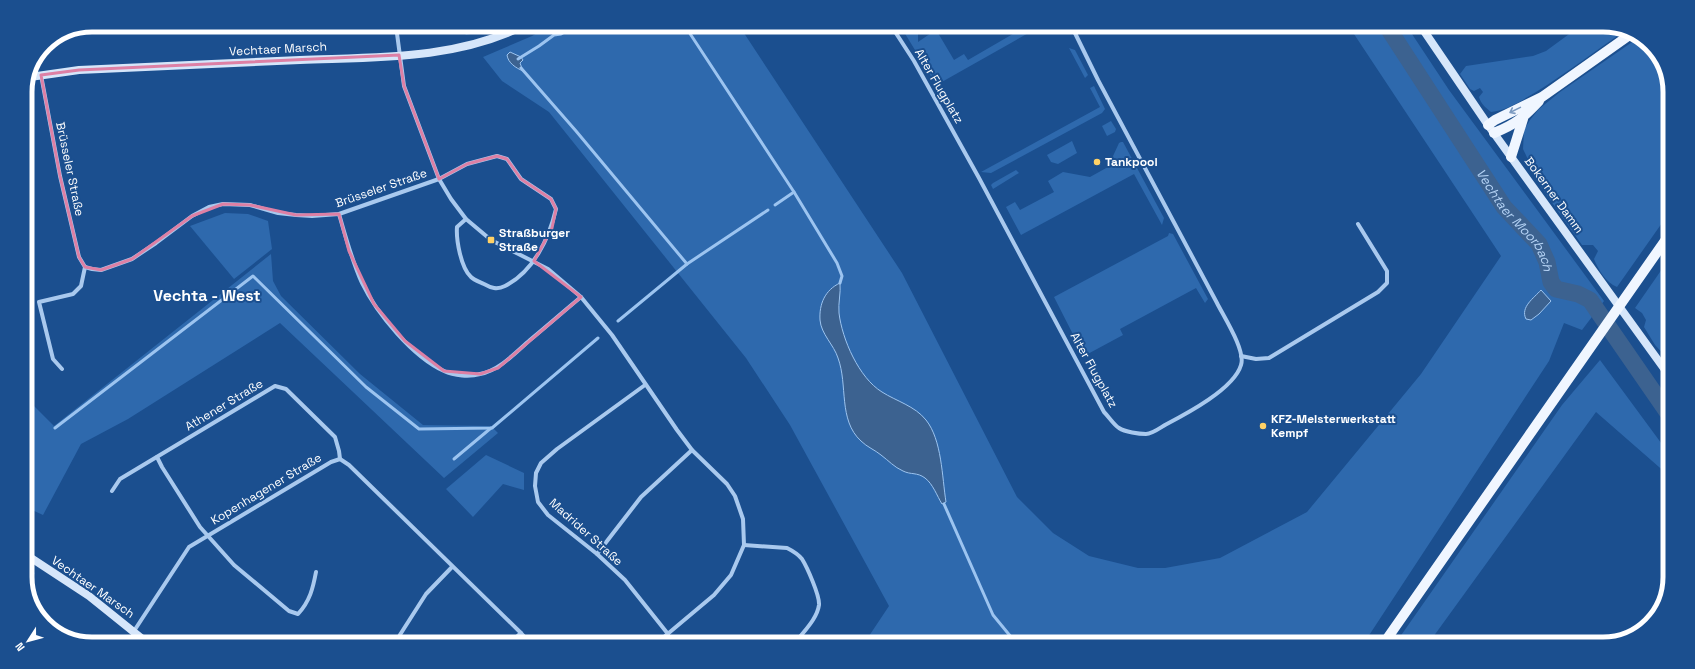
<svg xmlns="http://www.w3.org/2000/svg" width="1695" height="669" font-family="'Space Grotesk',sans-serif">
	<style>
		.green { fill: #2e69ad }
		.water { fill: #3c6290; stroke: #9cc4f0 }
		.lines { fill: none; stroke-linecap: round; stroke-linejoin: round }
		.stream { stroke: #9cc4f0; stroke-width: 3 }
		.river { stroke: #3c6290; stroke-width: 17 }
		.street { stroke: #a9c9ee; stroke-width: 4 }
		.secondary { stroke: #d6e6fa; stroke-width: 8 }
		.primary { stroke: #f0f6ff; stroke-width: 10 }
		.oneway { stroke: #7b9ac1 }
		.marked { fill: none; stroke: #dd80a5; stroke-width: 3; stroke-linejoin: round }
		.poi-dot { fill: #ffd166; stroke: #1b4f8f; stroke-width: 1.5 }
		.labels { text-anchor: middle; stroke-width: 4; stroke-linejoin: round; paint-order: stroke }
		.street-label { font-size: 12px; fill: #fff; stroke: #1b4f8f }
		.poi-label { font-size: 12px; font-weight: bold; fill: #fff; stroke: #1b4f8f; text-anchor: start }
		.water-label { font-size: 13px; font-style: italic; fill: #b5d3f5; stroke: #1b4f8f }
		.district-label { font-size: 16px; font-weight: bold; fill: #fff; stroke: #1b4f8f }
		.rim { fill: none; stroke: #fff; stroke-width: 5 }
	</style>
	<rect width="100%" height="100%" fill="#1b4f8f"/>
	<!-- green -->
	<g class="green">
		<path d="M459,26H505L466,35Z"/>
		<path d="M550,26L740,27L902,273L1017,497L1053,533L1089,556L1138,568H1165L1220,558L1307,512L1421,374L1501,256L1350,28H1408L1449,90L1604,301L1582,330L1564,323L1549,361L1364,643L865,642L889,606L790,425L746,358L549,112L502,81L483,57L532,36Z"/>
		<path d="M901,27H907L918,34V42L940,27H947L938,33L954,60L964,54L968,60L1025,27H1039L940,83H935Z"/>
		<path d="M1576,29L1626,30C1596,50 1567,73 1536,92C1522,100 1508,110 1491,112C1485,107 1481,104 1479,97L1483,92L1480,88L1474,91L1470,89L1460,74L1466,66L1533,56L1546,51Z"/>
		<path d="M1638,38L1656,51L1670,88L1669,213L1617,287C1606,283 1598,269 1594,259L1598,251L1593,245H1582L1541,187L1523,149L1524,130L1530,120L1539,109L1560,92Z"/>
		<path d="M1069,48L1075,50L1088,75L1085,78Z"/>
		<path d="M1094,86L1105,109L1102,113L991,173L981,172L1100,107L1090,88Z"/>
		<path d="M1111,121L1116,129L1115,132L1107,136L1102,126Z"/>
		<path d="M1072,141L1077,153L1058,164L1051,162L1047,155Z"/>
		<path d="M1121,142H1123L1164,218L1162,225L1134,174L1021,235L1006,207L1015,202L1020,210L1054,192L1048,181L1063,172L1090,177L1108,167L1119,143Z"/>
		<path d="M1016,170L1019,173L993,189L991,185L993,183Z"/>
		<path d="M225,213L248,214L268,221L272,249L234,279L190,226Z"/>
		<path d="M1169,233L1173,234L1208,299L1205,303L1196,288L1120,329L1123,335L1084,356L1054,297L1168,236Z"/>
		<path d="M271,254L273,281L281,296L360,374L423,425L491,426L498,433L444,478L280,323L128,419L81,444L43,515L30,509L25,494V397L54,426Z"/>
		<path d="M1669,259L1668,359L1655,345L1644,327L1646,320L1642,313L1635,308Z"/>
		<path d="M1600,360L1667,451V474L1596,412L1428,644H1395L1562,405Z"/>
		<path d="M486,455L524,473V490L503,484L473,517L446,489Z"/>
		<path d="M25,567L35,573L27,586L25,581Z"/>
	</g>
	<!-- water -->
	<g class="water">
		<path d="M510,52L521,57L523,60L520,63L523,71C516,68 508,63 507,55Z"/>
		<path d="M840,283C841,293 838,303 839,313C842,339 859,378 882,392C896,401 915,406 926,420C942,440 942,477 946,502L942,504C937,496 933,484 925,478C917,472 911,475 903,471C894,467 889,461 881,455C875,450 867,447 861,441C838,420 848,385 838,358C834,345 821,334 820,320C819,304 825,290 840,283Z"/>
		<path d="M1541,290L1551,301L1539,314L1531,320L1526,319C1520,307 1534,298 1541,290Z"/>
	</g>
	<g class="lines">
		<!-- stream -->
		<g class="stream">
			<path d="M685,26L794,192L837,263L842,276L840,283"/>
			<path d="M518,59L539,46L554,35L561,34L575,26"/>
			<path d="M521,68L576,131L687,264"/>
			<path d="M775,205L794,192"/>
			<path d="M618,321L687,264L768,210"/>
			<path d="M55,428L253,276L366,387L419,429L492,428L598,338"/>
			<path d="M454,459L491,428"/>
			<path d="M944,504L993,615L1016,643"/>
		</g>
		<!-- river -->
		<path class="river" id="s1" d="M1388,28L1504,207L1539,244L1547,262L1551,282L1556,289L1578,294L1590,300L1668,413"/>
		<!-- street -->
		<g class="street">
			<path d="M396,26L404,86L439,179L451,199L466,219L491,240L548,269L581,297L612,335L677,430L692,450L727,484L735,496L743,519L744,545L731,575L714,595L658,642"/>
			<path d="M892,27L914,61L979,178L1104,412C1109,417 1114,425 1119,428C1125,432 1139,434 1146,434C1152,434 1160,428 1165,425C1186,414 1234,389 1241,365C1246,351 1224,317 1217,303L1098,80L1072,27"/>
			<path d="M41,75L60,176L79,257L85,267L81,286L73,294L39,302L53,359L62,369"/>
			<path d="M339,214C346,238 352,261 362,283C377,314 413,357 444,371C454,376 470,377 480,374C500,370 515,353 530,340C547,326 564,311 581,297"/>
			<path d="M85,267L92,269L101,270L132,259L156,243L192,216L209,207L223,204L250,205L278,213L296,215L312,216L339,214L439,179L467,164L497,156L507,159L521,179L551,199L556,209C549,239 533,272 505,286C497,290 491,288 484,284C480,282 474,280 471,277C461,268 456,240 457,227L466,219"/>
			<path d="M1241,356L1256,359L1269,358L1378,292L1387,283V271L1358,224"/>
			<path d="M645,385L557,449L541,463L536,473L535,486L538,502L548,515L597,554L625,580L668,634"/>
			<path d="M157,457L162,467L200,527L234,565L289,611L298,614C310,601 313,588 316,572"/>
			<path d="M112,491L120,479L275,386L286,389L335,437L339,451L340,459"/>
			<path d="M744,545L787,548C793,551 798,554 802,559C807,567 820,596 819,605C817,619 804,631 796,642"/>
			<path d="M597,554L641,497L692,450"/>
			<path d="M134,631L189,547L331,462L340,459L349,465L521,633L528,641"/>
			<path d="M396,641L426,594L452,567"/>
			<path d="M512,641L521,633"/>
		</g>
		<!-- secondary -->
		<g class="secondary">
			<path d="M1422,28L1488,125L1668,374"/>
			<path d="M30,77L79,70C153,67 226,63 300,60C375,57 454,60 523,26"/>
			<path d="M25,554L89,596L145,641"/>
		</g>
		<!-- primary -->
		<g class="primary">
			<path d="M1488,125L1495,120L1542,97L1631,34"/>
			<path d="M1494,133C1516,124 1523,118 1539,101"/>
			<path d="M1511,157L1523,119"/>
			<path d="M1384,643L1669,235"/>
		</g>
	</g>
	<!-- one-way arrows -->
	<defs><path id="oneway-shaft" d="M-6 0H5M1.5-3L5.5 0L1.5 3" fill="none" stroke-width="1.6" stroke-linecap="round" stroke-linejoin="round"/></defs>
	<use class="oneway" href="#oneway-shaft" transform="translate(1515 110) rotate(154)"/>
	<!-- marked area -->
	<path class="marked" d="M399,55L404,86L439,179L467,164L497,156L507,159L521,179L551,199L556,209L552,228L534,261L581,297L498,368L480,374L444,371L405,341L374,304L349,251L339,214L296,215L250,205L223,204L192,216L132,259L101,270L85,267L79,257L60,176L41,75L79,70Z"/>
	<!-- markers -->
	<g class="poi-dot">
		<circle cx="1097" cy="162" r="4"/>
		<rect x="487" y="236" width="8" height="8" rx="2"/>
		<circle cx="1263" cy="426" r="4"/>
	</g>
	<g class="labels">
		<!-- street labels -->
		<g class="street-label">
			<text transform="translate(278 49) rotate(-3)" y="4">Vechtaer Marsch</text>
			<text transform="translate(939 86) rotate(60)" y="4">Alter Flugplatz</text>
			<text transform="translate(70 169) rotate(78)" y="4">Brüsseler Straße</text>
			<text transform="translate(381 188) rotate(-19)" y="4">Brüsseler Straße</text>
			<text transform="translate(1554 195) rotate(54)" y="4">Bokerner Damm</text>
			<text transform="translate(1094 370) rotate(61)" y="4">Alter Flugplatz</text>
			<text transform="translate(224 405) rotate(-31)" y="4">Athener Straße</text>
			<text transform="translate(266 489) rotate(-31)" y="4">Kopenhagener Straße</text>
			<text transform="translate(586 532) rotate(42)" y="4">Madrider Straße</text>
			<text transform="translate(93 587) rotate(35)" y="4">Vechtaer Marsch</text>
		</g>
		<!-- poi labels -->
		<g class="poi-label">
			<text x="1105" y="166">Tankpool</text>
			<text x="499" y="237">Straßburger<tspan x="499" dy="14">Straße</tspan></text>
			<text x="1271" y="423">KFZ-Meisterwerkstatt<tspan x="1271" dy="14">Kempf</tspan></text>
		</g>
		<!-- water labels -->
		<g class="water-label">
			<text dy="5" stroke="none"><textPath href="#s1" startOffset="231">Vechtaer Moorbach</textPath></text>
		</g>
		<!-- district labels -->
		<g class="district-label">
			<text x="207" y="301">Vechta - West</text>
		</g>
	</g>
	<!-- crop -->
	<path d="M0 0H1695V669H0ZM92 32H1603A60 60 0 0 1 1663 92V577A60 60 0 0 1 1603 637H92A60 60 0 0 1 32 577V92A60 60 0 0 1 92 32Z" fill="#1b4f8f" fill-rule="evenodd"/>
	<path class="rim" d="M92 32H1603A60 60 0 0 1 1663 92V577A60 60 0 0 1 1603 637H92A60 60 0 0 1 32 577V92A60 60 0 0 1 92 32Z"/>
	<!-- north arrow -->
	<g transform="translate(28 641) rotate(234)" stroke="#1b4f8f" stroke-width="3" paint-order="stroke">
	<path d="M0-3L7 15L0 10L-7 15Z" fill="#ffffff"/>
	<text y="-6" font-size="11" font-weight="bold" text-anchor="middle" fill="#ffffff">N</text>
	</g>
</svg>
